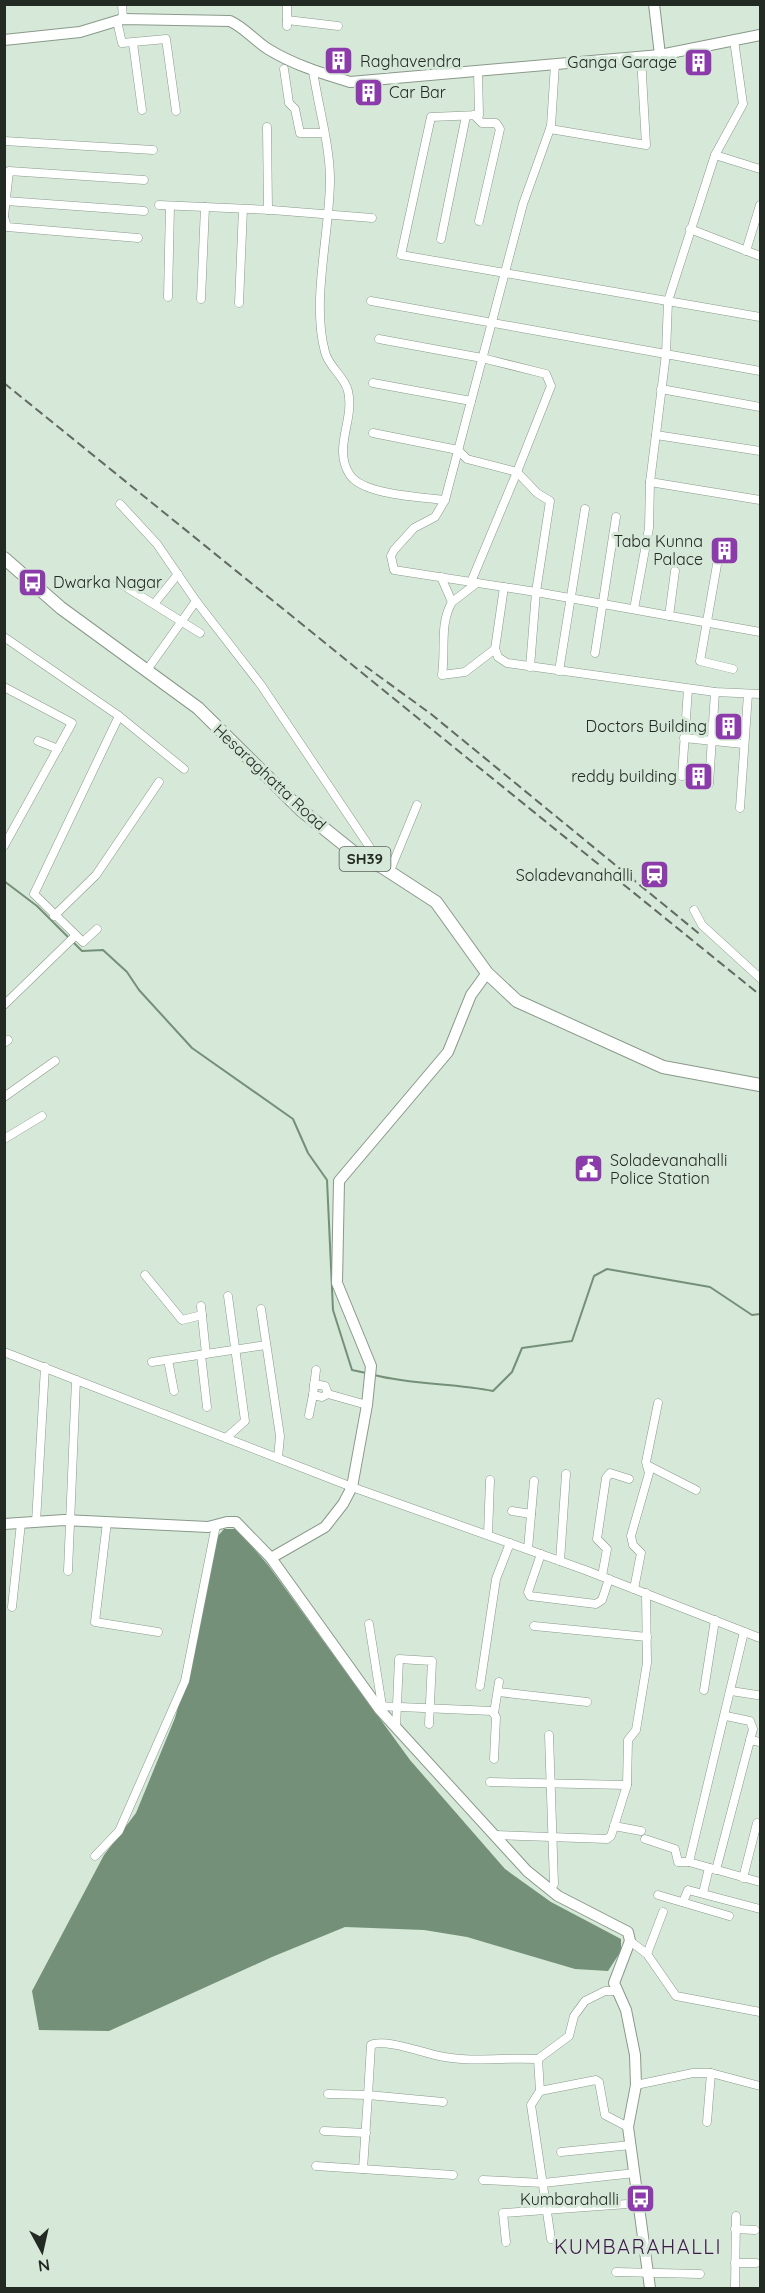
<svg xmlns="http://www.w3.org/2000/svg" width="765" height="2293" font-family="Quicksand,sans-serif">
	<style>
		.water { fill: #749078 }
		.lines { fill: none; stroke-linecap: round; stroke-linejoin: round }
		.stream { stroke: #749078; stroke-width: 2 }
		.street-casing { stroke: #89998a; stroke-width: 9 }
		.secondary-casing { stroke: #89998a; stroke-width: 12 }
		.primary-casing { stroke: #89998a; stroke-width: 14 }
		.street { stroke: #fff; stroke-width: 8 }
		.secondary { stroke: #fff; stroke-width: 10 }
		.primary { stroke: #fff; stroke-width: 12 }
		.rail { stroke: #616b62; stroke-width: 2; stroke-dasharray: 9 4.5; stroke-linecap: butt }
		.labels { text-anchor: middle; stroke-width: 6; stroke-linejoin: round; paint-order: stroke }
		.shield { fill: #d6e8d8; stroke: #59635a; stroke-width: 1.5 }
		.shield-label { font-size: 15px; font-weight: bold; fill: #232a24 }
		.poi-label { font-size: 16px; fill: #232a24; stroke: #d6e8d8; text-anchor: end }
		.street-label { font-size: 16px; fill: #232a24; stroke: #d6e8d8 }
		.quarter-label { font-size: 20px; letter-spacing: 1.5px; fill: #3e174c; stroke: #d6e8d8 }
	</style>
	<rect width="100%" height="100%" fill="#d6e8d8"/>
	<!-- water -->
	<path class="water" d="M224,1529H237L268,1565L410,1760L505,1869L551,1902L621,1939V1951L608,1971L575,1969L467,1937L424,1930L345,1927L272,1957L109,2031L39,2030L32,1991L104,1855L136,1813L175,1718L195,1647L217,1537Z"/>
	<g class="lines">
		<!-- stream -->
		<g class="stream">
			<path d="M4,881L37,906L82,951L103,950L127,972L139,990L192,1048L293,1119L308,1153L327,1180L333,1310L352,1370L366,1373"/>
			<path d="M374,1375C413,1385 454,1383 493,1391L512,1372L522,1348L572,1341L594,1276L607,1269L710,1287L752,1315L760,1314"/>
		</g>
		<defs>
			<g id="street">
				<path d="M122,4L123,19"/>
				<path d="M287,4V26"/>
				<path d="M287,20L338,26"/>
				<path d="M117,21L122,43L166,39L176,111"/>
				<path d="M133,43L142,110"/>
				<path d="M284,69L289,103L295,109L300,133H323"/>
				<path d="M313,71C318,105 330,146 330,179C330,233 311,301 325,352C328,366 345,377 348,391C355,421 332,448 350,475C363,495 422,497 445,500L523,204L551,126L555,64"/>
				<path d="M478,71L479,115L431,117L401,255L760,317"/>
				<path d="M474,115L482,123H496L500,129L479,221"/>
				<path d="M267,127L268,210"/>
				<path d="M550,129L646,145L641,57"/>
				<path d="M4,141L153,150"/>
				<path d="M715,155L760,169"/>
				<path d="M6,201L144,211"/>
				<path d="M159,205L272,210L372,218"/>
				<path d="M4,216L9,171L144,180"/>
				<path d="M4,217L7,227L138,238"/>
				<path d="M690,229L760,256"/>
				<path d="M441,239L466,116"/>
				<path d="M746,251L760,205"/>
				<path d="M168,297L170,206"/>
				<path d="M201,299L205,207"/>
				<path d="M371,301L760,371"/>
				<path d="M239,303L243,209"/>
				<path d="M379,339L482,358L546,374L551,386L517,472L537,493L550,501L536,592L530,667"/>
				<path d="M373,383L471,401"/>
				<path d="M661,389L760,407"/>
				<path d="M373,433L458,450L467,459L517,472L471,582"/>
				<path d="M656,435L760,451"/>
				<path d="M650,482L760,500"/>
				<path d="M445,500L435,517L414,528L394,550L391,556L394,570L536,592L760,632"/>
				<path d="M120,504L157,544L196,601L261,685L381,864"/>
				<path d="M718,559L700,661L733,669"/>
				<path d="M441,577L452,602C439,625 446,649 442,675L465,672L495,649"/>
				<path d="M118,582L200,633"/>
				<path d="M504,587L495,649L498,657L507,663L715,692L760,694"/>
				<path d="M452,602L477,583"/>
				<path d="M154,604L178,574"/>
				<path d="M634,609L649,528L650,482L666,354L668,301L715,155L743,104L734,40"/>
				<path d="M669,616L675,571"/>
				<path d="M4,637L119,716L184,769"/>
				<path d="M595,653L616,517"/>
				<path d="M147,670L196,601"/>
				<path d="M559,671L585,509"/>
				<path d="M4,687L72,723L4,846"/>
				<path d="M684,738L743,744"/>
				<path d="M38,741L58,749"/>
				<path d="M682,776L688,689"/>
				<path d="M709,784L715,692"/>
				<path d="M740,808L748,694"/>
				<path d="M389,873L417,805"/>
				<path d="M694,910L702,925L760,978"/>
				<path d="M54,916L96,875L159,782"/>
				<path d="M97,929L83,942L34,894L119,716"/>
				<path d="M4,1005L75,936"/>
				<path d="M4,1043L8,1040"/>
				<path d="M4,1097L55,1061"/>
				<path d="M4,1139L42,1116"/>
				<path d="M145,1275L182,1320L202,1315"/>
				<path d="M201,1306L206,1354"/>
				<path d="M261,1309L280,1436L278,1458"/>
				<path d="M4,1352L352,1487L585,1570L760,1638"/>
				<path d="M201,1355L207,1407"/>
				<path d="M168,1360L174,1391"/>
				<path d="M152,1362L266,1345"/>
				<path d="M316,1370L313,1395L322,1397L328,1394"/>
				<path d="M314,1384L325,1386L328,1394L367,1405"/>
				<path d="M309,1415L313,1395"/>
				<path d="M226,1438L245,1421L228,1296"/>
				<path d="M647,1465L696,1490"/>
				<path d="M512,1511L531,1514"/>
				<path d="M36,1522L45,1367"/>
				<path d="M107,1522L95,1622L158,1632"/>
				<path d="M488,1535L490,1480"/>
				<path d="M528,1549L534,1481"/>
				<path d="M541,1554L528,1592L530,1596L596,1604L602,1600L609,1579"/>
				<path d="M560,1561L566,1474"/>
				<path d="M68,1571L76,1380"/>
				<path d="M602,1576L607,1549L597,1539L606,1478L610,1473L629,1479"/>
				<path d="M634,1589L641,1553L633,1545L631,1536L649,1473L646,1462L658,1403"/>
				<path d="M12,1607L21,1523"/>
				<path d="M369,1624L382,1706"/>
				<path d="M534,1626L647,1637"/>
				<path d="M744,1632L689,1862L760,1882"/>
				<path d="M480,1686L496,1579L510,1543"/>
				<path d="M704,1690L715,1620"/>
				<path d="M731,1691L757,1695"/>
				<path d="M498,1692L587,1702"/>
				<path d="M377,1706L492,1711L496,1717L494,1759"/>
				<path d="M494,1713L499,1682"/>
				<path d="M396,1728L399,1659L432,1661L429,1724"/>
				<path d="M549,1735L554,1884L550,1890"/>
				<path d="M750,1740L760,1742"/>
				<path d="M490,1782L627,1785"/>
				<path d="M614,1826L641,1831"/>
				<path d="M494,1835L607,1839L611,1836L627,1785L628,1740L636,1730L647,1663L646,1593"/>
				<path d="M645,1839L675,1849L678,1862H689"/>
				<path d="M95,1856L119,1831L185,1681L216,1525"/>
				<path d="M716,1870L753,1729L750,1721L726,1716"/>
				<path d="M743,1878L757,1823"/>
				<path d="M703,1893L709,1868"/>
				<path d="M658,1895L729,1916"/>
				<path d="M683,1902L688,1890L760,1909"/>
				<path d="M630,1941L647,1954L676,1996L760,2012"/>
				<path d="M647,1954L663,1912"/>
				<path d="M538,2059L569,2036L574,2016L585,2001L605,1991H617"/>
				<path d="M636,2085L693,2073H711L760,2086"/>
				<path d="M540,2091L596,2080L599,2082L605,2115L628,2127"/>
				<path d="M328,2094L368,2095L363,2169"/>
				<path d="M443,2102L368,2095L371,2045C384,2038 424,2053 439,2056C472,2063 506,2057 538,2059L540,2091L531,2105L551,2239"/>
				<path d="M707,2122L711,2073"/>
				<path d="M324,2131L366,2133"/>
				<path d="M561,2152L631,2145"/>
				<path d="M316,2166L453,2175"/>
				<path d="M483,2180L543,2183L635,2173"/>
				<path d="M735,2229L755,2230"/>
				<path d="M506,2242L503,2213L641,2203"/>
				<path d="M735,2263H756"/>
				<path d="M616,2272L700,2274"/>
				<path d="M735,2288L736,2216"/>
			</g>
			<g id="secondary">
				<path d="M654,4L660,55"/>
				<path d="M4,40L80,32L123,19L230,21C245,28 254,40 268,49C294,65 321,73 350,82L660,55L760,35"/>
				<path d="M4,1524L64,1520L208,1527L227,1522H236L271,1558L380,1710L527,1871L558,1896L628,1932L630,1941L614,1983L626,2010L635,2055L636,2085L628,2127L650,2288"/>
				<path d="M271,1558L325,1527L343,1504L352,1487L367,1405L371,1366L337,1283L339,1181L448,1052L471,995L487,973"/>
			</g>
			<path id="primary" d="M4,558L61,608L198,708L301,810L357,855L382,867L436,902L487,973L517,1001L663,1067L760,1085"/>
		</defs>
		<!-- street casing -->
		<use href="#street" class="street-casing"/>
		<!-- secondary casing -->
		<use href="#secondary" class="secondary-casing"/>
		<!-- primary casing -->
		<use href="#primary" class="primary-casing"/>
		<!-- street -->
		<use href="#street" class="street"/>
		<!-- secondary -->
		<use href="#secondary" class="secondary"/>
		<!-- primary -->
		<use href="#primary" class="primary"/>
		<!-- rail -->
		<g class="rail">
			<path d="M4,383L760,995"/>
			<path d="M365,666L431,714L702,936"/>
		</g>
	</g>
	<!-- icons -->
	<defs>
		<symbol id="building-square" viewBox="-11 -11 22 22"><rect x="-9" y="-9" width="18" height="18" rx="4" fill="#8c3baa" stroke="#d6e8d8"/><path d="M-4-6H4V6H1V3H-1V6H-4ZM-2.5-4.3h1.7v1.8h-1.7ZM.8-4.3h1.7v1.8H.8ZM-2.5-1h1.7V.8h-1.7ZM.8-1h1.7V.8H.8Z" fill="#fff"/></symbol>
		<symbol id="bus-square" viewBox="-11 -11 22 22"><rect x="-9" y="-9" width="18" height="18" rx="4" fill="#8c3baa" stroke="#d6e8d8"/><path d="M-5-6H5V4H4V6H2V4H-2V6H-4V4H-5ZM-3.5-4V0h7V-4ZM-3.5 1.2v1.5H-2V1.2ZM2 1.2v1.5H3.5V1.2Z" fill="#fff"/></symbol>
		<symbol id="station-square" viewBox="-11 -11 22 22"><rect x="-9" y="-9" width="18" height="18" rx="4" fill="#8c3baa" stroke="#d6e8d8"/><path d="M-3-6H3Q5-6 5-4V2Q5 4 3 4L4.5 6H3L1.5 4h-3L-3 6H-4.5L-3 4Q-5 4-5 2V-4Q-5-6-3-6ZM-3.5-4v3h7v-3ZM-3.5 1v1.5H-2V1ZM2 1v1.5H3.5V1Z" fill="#fff"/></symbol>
		<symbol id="civic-square" viewBox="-11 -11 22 22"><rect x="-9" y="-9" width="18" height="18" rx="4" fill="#8c3baa" stroke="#d6e8d8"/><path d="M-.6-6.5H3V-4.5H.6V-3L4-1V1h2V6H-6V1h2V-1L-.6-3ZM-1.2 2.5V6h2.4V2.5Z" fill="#fff"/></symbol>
	</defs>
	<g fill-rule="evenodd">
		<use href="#building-square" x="322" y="44" width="33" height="33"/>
		<use href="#building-square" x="682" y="46" width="33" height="33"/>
		<use href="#building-square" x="352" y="76" width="33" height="33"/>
		<use href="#building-square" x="708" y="534" width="33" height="33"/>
		<use href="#bus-square" x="16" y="566" width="33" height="33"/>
		<use href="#building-square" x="712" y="710" width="33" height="33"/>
		<use href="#building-square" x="682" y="760" width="33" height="33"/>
		<use href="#station-square" x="638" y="858" width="33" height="33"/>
		<use href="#civic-square" x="572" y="1152" width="33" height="33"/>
		<use href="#bus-square" x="624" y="2182" width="33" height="33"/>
	</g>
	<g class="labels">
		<!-- shield labels -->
		<rect class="shield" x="339.5" y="847" width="51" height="24" rx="4.5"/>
		<g class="shield-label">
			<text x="365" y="864">SH39</text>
		</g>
		<!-- poi labels -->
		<g class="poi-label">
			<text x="360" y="67" text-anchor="start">Raghavendra</text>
			<text x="677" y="68">Ganga Garage</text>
			<text x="389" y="98" text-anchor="start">Car Bar</text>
			<text x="703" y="547">Taba Kunna<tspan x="703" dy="18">Palace</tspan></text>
			<text x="53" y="588" text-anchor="start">Dwarka Nagar</text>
			<text x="707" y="732">Doctors Building</text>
			<text x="677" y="782">reddy building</text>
			<text x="633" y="881">Soladevanahalli</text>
			<text x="610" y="1166" text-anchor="start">Soladevanahalli<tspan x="610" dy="18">Police Station</tspan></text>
			<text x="619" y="2205">Kumbarahalli</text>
		</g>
		<!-- street labels -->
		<g class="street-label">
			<text transform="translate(270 777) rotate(43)" y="6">Hesaraghatta Road</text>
		</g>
		<!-- quarter labels -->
		<g class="quarter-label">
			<text x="638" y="2254">KUMBARAHALLI</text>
		</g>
	</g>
	<!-- border -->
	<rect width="765" height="2293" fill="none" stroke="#232a24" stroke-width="12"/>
	<!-- north arrow -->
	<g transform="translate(42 2251) rotate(172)" stroke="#d6e8d8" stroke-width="4.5" paint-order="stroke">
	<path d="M0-4.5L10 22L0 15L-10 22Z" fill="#232a24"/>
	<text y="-9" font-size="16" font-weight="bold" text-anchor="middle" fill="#232a24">N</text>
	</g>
</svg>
